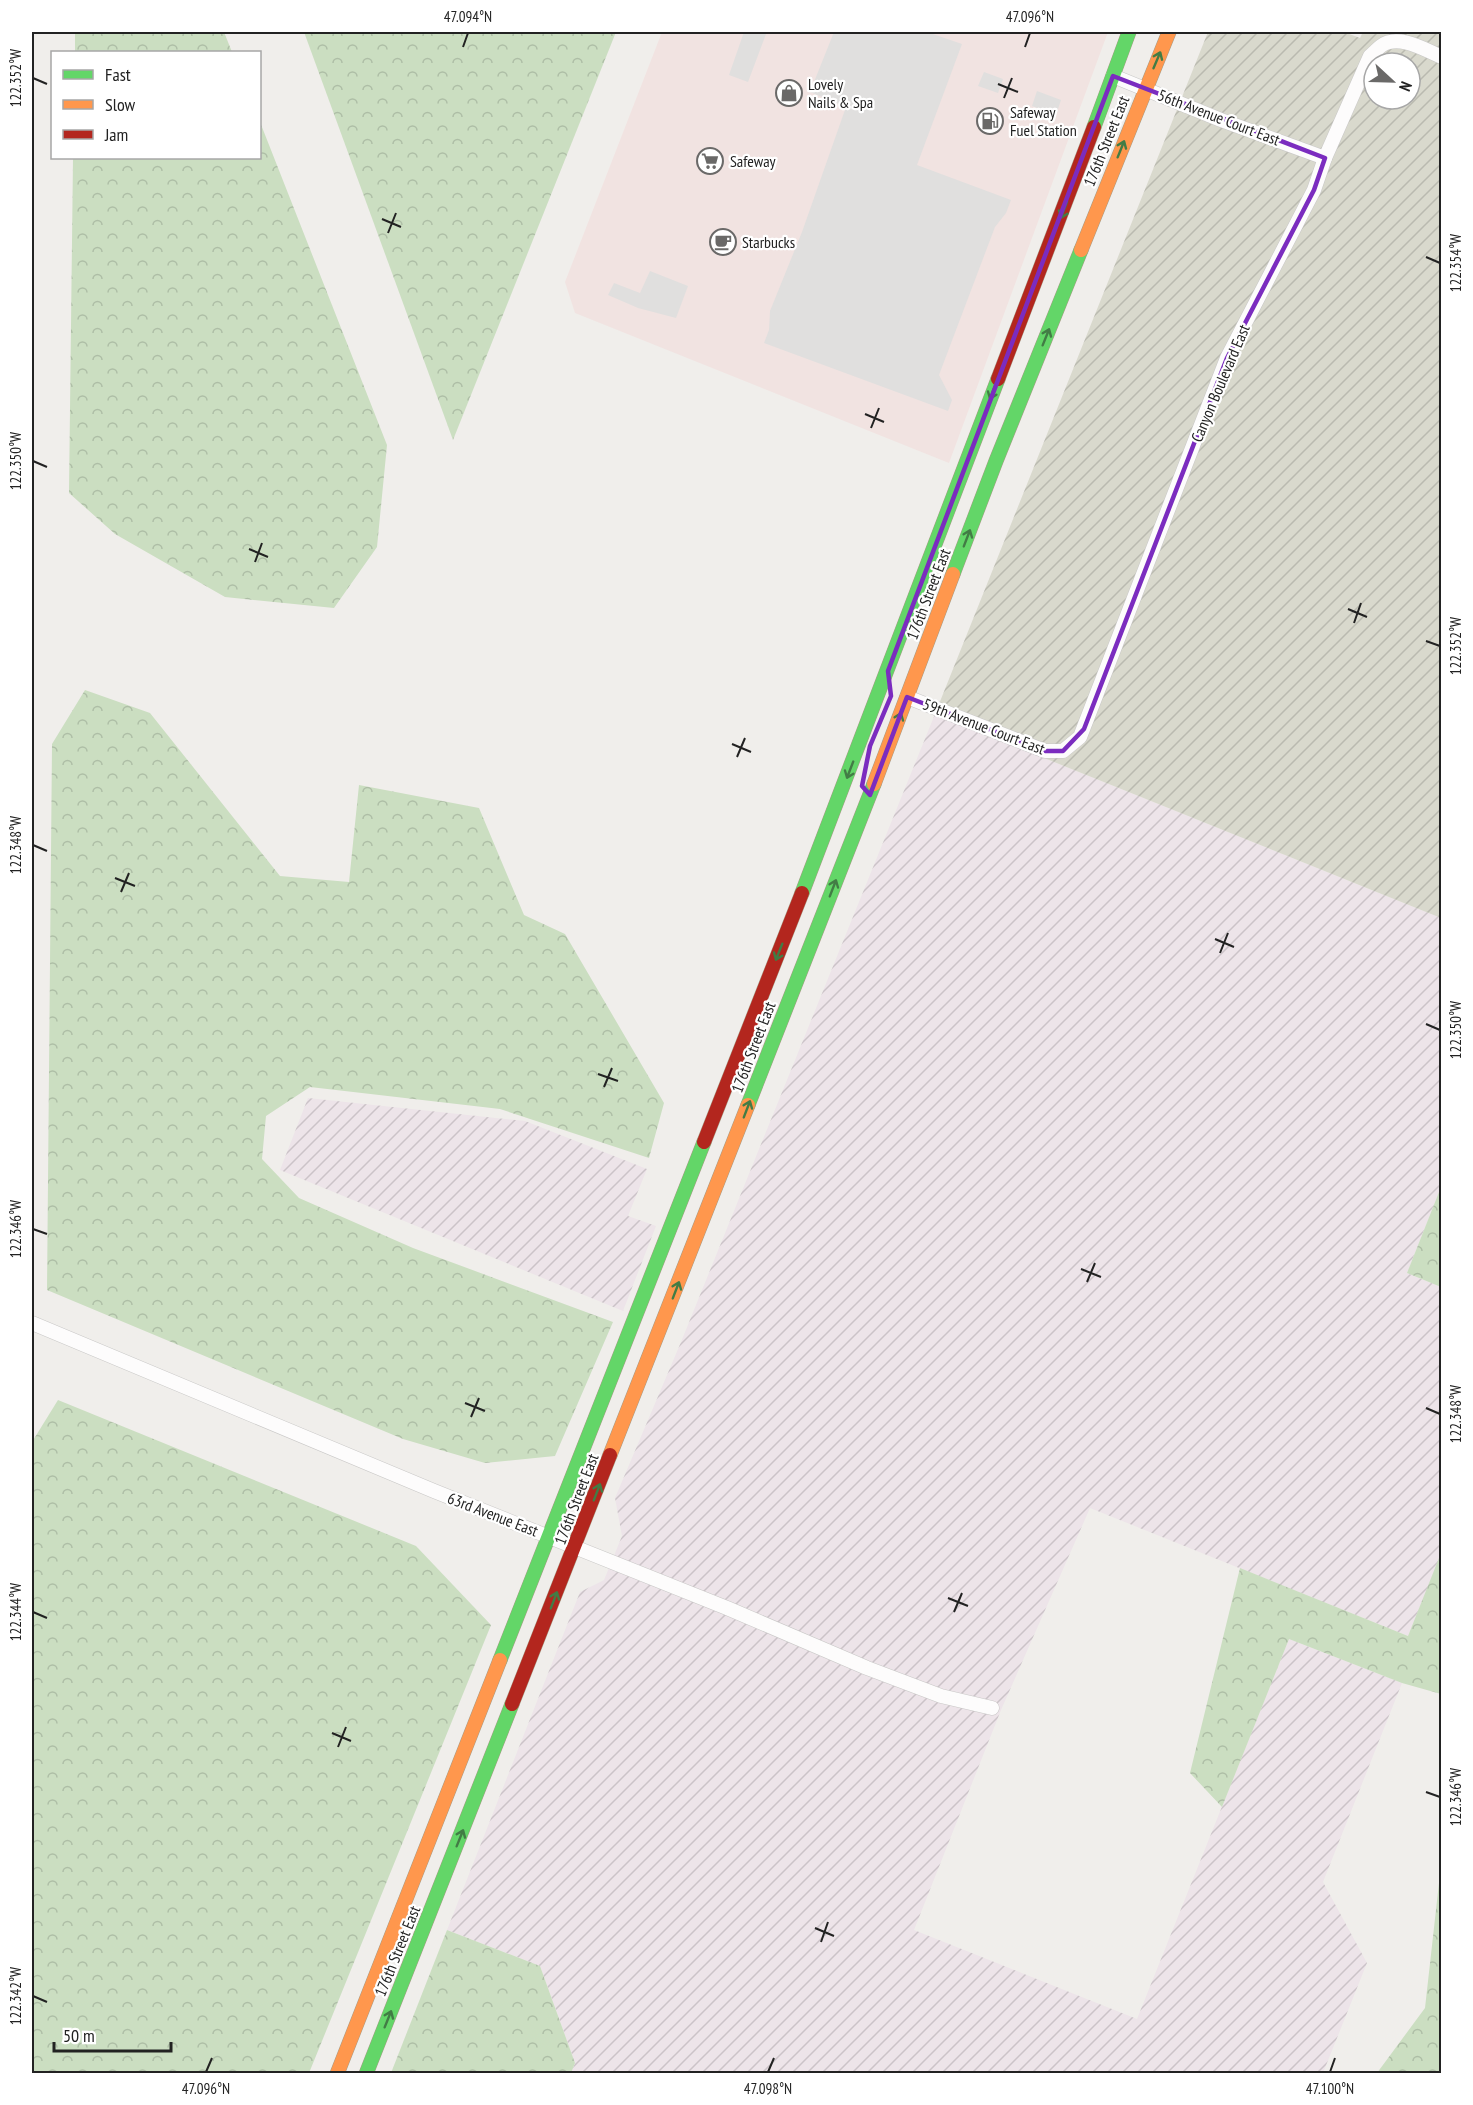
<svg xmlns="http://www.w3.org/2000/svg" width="1473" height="2105" font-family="'PT Sans Narrow',sans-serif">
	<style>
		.commercial { fill: #f1e3e1 }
		.industrial { fill: url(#industrial-furrows) }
		.construction { fill: url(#construction-furrows); fill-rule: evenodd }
		.forest { fill: url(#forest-crowns) }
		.parking { fill: #e0dfde }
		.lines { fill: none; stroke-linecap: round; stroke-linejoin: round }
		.street-casing { stroke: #c9c8c7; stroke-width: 15 }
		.fast-casing { stroke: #a79c86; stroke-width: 15 }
		.slow-casing { stroke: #a79c86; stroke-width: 15 }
		.jam-casing { stroke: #a79c86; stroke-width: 15 }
		.street { stroke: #fdfcfc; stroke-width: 14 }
		.fast { stroke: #63d668; stroke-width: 14 }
		.slow { stroke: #ff974d; stroke-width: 14 }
		.jam { stroke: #b3261e; stroke-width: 14 }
		.oneway { stroke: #427c45 }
		.marked { fill: none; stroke: #7b2cbf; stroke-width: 4.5; stroke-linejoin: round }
		.ticks { fill: none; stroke: #222; stroke-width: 2 }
		.labels { text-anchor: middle; stroke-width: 4.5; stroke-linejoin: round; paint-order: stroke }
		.poi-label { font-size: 16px; fill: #222; stroke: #fff; text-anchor: start }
		.street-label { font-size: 16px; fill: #222; stroke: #fff }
		.neatline { fill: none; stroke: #222; stroke-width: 2 }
		.ticks-label { font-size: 15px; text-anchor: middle; fill: #222 }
	</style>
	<defs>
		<pattern id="industrial-furrows" width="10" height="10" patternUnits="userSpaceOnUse" patternTransform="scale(1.5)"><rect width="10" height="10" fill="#ede4e9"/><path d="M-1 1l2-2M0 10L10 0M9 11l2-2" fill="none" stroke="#cbc3c8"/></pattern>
		<pattern id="construction-furrows" width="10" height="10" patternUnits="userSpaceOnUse" patternTransform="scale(1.5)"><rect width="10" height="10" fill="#d9d9cd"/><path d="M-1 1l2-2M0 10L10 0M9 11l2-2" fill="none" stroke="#babab0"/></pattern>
		<pattern id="forest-crowns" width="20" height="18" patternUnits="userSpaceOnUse" patternTransform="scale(1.5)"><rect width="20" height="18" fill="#cbdec1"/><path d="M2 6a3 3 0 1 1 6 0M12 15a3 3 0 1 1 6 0" fill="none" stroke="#aebea6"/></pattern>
	</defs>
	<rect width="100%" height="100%" fill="#f0eeeb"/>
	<!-- commercial -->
	<path class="commercial" d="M662,32H1108L949,463L575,313L565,282Z"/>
	<!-- industrial -->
	<g class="industrial">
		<path d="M935,714L1441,918V1187L1407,1273L1441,1287L1442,1553L1408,1636L1090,1508L1001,1710L914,1930L1137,2019L1289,1639L1402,1683L1323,1882L1367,1963L1323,2073H571L575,2063L540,1966L447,1930L580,1592L604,1580L622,1536L615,1498L681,1342Z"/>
		<path d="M308,1098L525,1121L647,1169L628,1216L656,1226L623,1311L280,1170Z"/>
	</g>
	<!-- construction -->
	<path class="construction" d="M1208,32H1344L1360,38L1363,32H1441V918L935,714ZM1374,63H1410V99H1374Z"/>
	<!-- forest -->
	<g class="forest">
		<path d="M75,32H224L232,52H75Z"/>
		<path d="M304,32H616L453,440Z"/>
		<path d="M260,122L387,445L377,547L334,608L225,597L115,534L69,493L73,158H260Z"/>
		<path d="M85,690L150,713L280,876L349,882L359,785L479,808L524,915L565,934L664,1103L649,1158L500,1109L310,1087L266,1116L262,1159L299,1198L413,1248L613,1322L555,1456L485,1463L403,1439L47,1290L52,744Z"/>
		<path d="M1441,1187V1287L1407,1273Z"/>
		<path d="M58,1400L416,1546L491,1625L309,2073H32V1442Z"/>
		<path d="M1441,1553V1694L1402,1683L1289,1639L1222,1807L1190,1773L1240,1568L1408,1636Z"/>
		<path d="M1441,1865V2073H1377L1425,2008Z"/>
		<path d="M447,1930L540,1966L575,2063L571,2073H391Z"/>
	</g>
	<!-- parking -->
	<g class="parking">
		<path d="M744,32H759L766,34L748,82L729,75Z"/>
		<path d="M834,32H927L962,44L917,165L1011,200L1006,213L995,227L939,375L952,400L948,411L764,343L769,330L770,311L802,232L846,107L810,92Z"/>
		<path d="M984,72L1003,79L998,93L978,86Z"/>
		<path d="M1037,91L1061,100L1056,115L1032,106Z"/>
		<path d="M650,271L688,286L676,318L638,308L608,295L614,283L640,293Z"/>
	</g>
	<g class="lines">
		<defs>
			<g id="street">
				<path d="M1113,76L1221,120L1325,158"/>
				<path d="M907,697L1045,751H1063L1080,737L1227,358L1314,190L1325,158L1370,56C1374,53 1377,49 1381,46C1398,33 1425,50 1442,57"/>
				<path d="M32,1323L434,1491L727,1608L867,1668L941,1696L992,1708"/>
			</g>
			<g id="fast">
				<path d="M1094,127L1129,32"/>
				<path d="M953,574L996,461L1081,250"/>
				<path d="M802,893L998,379"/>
				<path d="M748,1105L874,784"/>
				<path d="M500,1660L704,1142"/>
				<path d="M366,2074L512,1704"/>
			</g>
			<g id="slow">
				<path d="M1081,250L1169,32"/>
				<path d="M874,784L953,574"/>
				<path d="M610,1455L748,1105"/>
				<path d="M337,2074L500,1660"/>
			</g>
			<g id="jam">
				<path d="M998,379L1094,127"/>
				<path d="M704,1142L802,893"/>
				<path d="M512,1704L610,1455"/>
			</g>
		</defs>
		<!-- street casing -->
		<use href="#street" class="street-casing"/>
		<!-- fast casing -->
		<use href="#fast" class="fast-casing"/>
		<!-- slow casing -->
		<use href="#slow" class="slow-casing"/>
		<!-- jam casing -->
		<use href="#jam" class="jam-casing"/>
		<!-- street -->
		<use href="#street" class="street"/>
		<!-- fast -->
		<use href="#fast" class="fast"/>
		<!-- slow -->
		<use href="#slow" class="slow"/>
		<!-- jam -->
		<use href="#jam" class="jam"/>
	</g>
	<!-- one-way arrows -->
	<defs><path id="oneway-shaft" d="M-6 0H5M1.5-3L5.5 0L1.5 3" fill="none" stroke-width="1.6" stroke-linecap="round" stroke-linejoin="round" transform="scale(1.5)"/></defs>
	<g class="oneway">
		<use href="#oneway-shaft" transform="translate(1157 60) rotate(-67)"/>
		<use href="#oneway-shaft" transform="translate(1121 149) rotate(-68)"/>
		<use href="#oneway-shaft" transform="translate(1064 210) rotate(111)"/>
		<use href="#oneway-shaft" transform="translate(1046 337) rotate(-68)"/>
		<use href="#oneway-shaft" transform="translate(993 391) rotate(111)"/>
		<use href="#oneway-shaft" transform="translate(967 538) rotate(-69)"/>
		<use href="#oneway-shaft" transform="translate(898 721) rotate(-69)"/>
		<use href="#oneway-shaft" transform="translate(850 770) rotate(111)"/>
		<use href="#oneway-shaft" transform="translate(833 888) rotate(-69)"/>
		<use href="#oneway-shaft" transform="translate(779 952) rotate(112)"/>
		<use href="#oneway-shaft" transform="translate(747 1109) rotate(-69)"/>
		<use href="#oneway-shaft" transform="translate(676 1290) rotate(-69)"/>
		<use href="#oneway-shaft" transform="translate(597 1492) rotate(-69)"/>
		<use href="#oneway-shaft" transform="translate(554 1600) rotate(-69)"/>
		<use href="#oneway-shaft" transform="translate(460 1838) rotate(-68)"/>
		<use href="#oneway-shaft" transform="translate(388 2019) rotate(-68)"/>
	</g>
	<!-- marked area -->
	<path class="marked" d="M1113,76L1325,158L1314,190L1227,358L1084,729L1063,751H1045L907,697L870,795L862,786L870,746L891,696L888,671Z"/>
	<!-- ticks -->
	<path class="ticks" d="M463,47L468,33M1025,47L1030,33M33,78L47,84M998,84L1018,92M1004,98L1012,78M382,219L401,227M388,233L396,213M1426,257L1440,263M865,414L884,422M871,428L879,408M33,461L47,467M249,549L268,557M255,562L262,543M1348,609L1367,617M1354,623L1361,603M1426,641L1440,646M732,744L751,752M737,757L745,738M33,845L47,851M115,878L135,886M121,892L129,873M1215,939L1234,947M1220,953L1228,933M1426,1024L1440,1030M598,1074L618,1081M604,1087L612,1068M33,1229L47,1234M1081,1269L1101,1277M1087,1282L1095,1263M465,1403L485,1411M1426,1408L1440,1414M471,1417L479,1398M948,1598L968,1606M33,1612L47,1618M954,1612L962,1593M332,1733L351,1741M338,1747L346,1727M1426,1792L1440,1797M815,1928L834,1936M821,1942L828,1922M33,1996L47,2002M206,2072L212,2058M768,2072L774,2058M1330,2072L1335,2058"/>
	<!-- icons -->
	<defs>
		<symbol id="shop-ring" viewBox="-11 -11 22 22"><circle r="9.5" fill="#fff" stroke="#6a6968" stroke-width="1.5"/><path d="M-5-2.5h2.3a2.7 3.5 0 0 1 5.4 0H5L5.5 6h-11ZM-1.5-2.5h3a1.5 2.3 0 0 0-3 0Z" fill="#6a6968"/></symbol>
		<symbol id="fuel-ring" viewBox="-11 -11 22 22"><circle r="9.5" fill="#fff" stroke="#6a6968" stroke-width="1.5"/><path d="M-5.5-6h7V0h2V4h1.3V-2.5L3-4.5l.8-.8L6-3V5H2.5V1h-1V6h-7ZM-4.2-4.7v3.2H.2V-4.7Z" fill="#6a6968"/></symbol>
		<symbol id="supermarket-ring" viewBox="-11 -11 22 22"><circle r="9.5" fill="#fff" stroke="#6a6968" stroke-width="1.5"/><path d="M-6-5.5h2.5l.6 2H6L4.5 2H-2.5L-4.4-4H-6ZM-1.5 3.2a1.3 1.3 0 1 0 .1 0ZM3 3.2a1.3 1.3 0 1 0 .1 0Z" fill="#6a6968"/></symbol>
		<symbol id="cafe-ring" viewBox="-11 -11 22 22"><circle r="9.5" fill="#fff" stroke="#6a6968" stroke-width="1.5"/><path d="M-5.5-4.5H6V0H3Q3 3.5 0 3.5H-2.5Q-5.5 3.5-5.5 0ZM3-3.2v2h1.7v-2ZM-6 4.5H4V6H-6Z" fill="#6a6968"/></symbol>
	</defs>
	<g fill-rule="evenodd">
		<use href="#shop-ring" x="774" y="78" width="30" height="30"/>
		<use href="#fuel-ring" x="975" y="106" width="30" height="30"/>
		<use href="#supermarket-ring" x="695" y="146" width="30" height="30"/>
		<use href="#cafe-ring" x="708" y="227" width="30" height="30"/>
	</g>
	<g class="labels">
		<!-- poi labels -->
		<g class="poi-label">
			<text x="808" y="90">Lovely<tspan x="808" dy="18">Nails &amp; Spa</tspan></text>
			<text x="1010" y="118">Safeway<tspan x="1010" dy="18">Fuel Station</tspan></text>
			<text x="730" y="167">Safeway</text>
			<text x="742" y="248">Starbucks</text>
		</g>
		<!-- street labels -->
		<g class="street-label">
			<text transform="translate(1219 117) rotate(21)" y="6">56th Avenue Court East</text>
			<text transform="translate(1106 141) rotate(-68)" y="6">176th Street East</text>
			<text transform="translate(1220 383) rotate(-67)" y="6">Canyon Boulevard East</text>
			<text transform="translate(928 594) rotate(-69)" y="6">176th Street East</text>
			<text transform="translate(984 726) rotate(21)" y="6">59th Avenue Court East</text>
			<text transform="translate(753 1047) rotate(-69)" y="6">176th Street East</text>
			<text transform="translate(576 1499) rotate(-69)" y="6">176th Street East</text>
			<text transform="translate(493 1514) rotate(21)" y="6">63rd Avenue East</text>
			<text transform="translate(397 1951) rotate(-68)" y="6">176th Street East</text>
		</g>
	</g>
	<!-- border -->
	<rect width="1473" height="2105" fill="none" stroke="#ffffff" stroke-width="66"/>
	<!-- legend -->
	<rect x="51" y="51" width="210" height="108" fill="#ffffff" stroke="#a7a7a7" stroke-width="1.5"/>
	<rect x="63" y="70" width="30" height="9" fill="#63d668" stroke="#a7a7a7" stroke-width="1.5"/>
	<text x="105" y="81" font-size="18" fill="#222222">Fast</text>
	<rect x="63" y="100" width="30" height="9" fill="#ff974d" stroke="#a7a7a7" stroke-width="1.5"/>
	<text x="105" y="111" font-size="18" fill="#222222">Slow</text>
	<rect x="63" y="130" width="30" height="9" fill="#b3261e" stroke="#a7a7a7" stroke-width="1.5"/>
	<text x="105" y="141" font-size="18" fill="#222222">Jam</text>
	<!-- north arrow -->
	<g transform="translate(1392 81) rotate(112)"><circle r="28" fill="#ffffff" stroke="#a7a7a7" stroke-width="1.5"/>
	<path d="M0-4.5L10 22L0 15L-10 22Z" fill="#6a6968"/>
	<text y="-9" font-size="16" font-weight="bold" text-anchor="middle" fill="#222222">N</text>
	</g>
	<!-- scale -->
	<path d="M54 2042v9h117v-9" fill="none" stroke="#222222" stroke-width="3"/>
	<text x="63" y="2042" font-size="18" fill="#222222" stroke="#ffffff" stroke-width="4.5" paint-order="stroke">50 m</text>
	<rect x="33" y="33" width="1407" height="2039" class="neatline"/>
	<g class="ticks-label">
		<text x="468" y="22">47.094°N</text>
		<text x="1030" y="22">47.096°N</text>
		<text transform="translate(16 78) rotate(-90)" y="5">122.352°W</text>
		<text transform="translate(1456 263) rotate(-90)" y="5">122.354°W</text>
		<text transform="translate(16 461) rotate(-90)" y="5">122.350°W</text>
		<text transform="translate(1456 646) rotate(-90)" y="5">122.352°W</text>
		<text transform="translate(16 845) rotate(-90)" y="5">122.348°W</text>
		<text transform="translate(1456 1030) rotate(-90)" y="5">122.350°W</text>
		<text transform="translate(16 1229) rotate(-90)" y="5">122.346°W</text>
		<text transform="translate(1456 1414) rotate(-90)" y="5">122.348°W</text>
		<text transform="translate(16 1612) rotate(-90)" y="5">122.344°W</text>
		<text transform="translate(1456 1797) rotate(-90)" y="5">122.346°W</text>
		<text transform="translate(16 1996) rotate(-90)" y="5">122.342°W</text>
		<text x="206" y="2094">47.096°N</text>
		<text x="768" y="2094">47.098°N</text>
		<text x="1330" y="2094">47.100°N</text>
	</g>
</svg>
